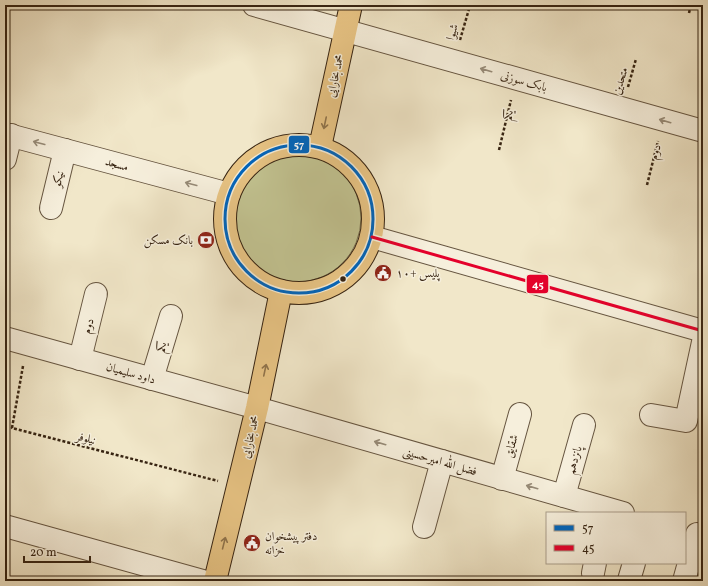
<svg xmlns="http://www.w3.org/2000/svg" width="708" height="586" font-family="Vollkorn,Amiri,serif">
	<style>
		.green { fill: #c2c391; stroke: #7c7452 }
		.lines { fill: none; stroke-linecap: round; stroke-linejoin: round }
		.minor-casing { stroke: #665540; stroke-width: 24 }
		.major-casing { stroke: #372412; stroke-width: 24 }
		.path { stroke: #372412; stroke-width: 2.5; stroke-dasharray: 3 2; stroke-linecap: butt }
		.minor { stroke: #f6efdc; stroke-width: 22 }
		.major { stroke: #e8c484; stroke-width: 22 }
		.bus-1-casing { stroke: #f6efdc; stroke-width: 6 }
		.bus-2-casing { stroke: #f6efdc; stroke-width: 6 }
		.bus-1 { stroke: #0065bd; stroke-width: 3 }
		.bus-2 { stroke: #e4002b; stroke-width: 3 }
		.oneway { stroke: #968a77 }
		.oneway2 { stroke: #90744b }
		.bus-dot { fill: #372412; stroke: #f6efdc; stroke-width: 1.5 }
		.labels { text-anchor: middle; stroke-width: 3; stroke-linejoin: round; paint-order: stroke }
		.street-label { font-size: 12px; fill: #372412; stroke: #f6efdc }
		.poi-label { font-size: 12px; fill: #372412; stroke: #f6efdc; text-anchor: start }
		.line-badge { stroke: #f6efdc; stroke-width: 1.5 }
		.badge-label { font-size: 11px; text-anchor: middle; font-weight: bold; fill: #fff }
	</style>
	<rect width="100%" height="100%" fill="#f1e7c9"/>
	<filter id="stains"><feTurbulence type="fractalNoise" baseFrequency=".005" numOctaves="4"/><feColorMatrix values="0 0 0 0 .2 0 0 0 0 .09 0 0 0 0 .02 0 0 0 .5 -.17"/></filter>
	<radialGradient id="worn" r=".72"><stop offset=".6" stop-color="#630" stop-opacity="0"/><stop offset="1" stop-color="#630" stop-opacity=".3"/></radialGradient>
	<!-- green -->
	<circle class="green" cx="297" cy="218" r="64"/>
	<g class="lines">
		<defs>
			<g id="minor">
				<path d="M254,5L703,131"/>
				<path d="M5,134L229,194"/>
				<path d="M5,159L11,135"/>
				<path d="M51,208L65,150"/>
				<path d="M372,237L703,331"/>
				<path d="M5,338L257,408L623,513"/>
				<path d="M80,359L96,294"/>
				<path d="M152,379L171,316"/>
				<path d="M651,415L686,421L703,342"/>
				<path d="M502,479L520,414"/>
				<path d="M564,496L584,425"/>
				<path d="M5,526L203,581"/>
				<path d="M424,527L442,461"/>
				<path d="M593,573L595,563"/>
				<path d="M629,580L634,563"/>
				<path d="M684,581L697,534"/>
			</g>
			<g id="major">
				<circle cx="299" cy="219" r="74"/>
				<path d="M320,147L351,5"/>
				<path d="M215,581L257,408L281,291"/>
			</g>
		</defs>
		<!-- minor casing -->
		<use href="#minor" class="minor-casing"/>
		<!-- major casing -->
		<use href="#major" class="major-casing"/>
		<!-- path -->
		<g class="path">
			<path d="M689,13L691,5"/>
			<path d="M460,40L469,9"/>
			<path d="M628,87L636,59"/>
			<path d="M499,150L511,100"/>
			<path d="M647,185L658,141"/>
			<path d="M23,366L12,428L218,481"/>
		</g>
		<!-- minor -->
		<use href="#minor" class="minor"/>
		<!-- major -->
		<use href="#major" class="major"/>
		<defs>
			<circle id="bus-1" cx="299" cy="219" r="74"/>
			<path id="bus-2" d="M372,237L703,331"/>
		</defs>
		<!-- bus-1 casing -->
		<use href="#bus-1" class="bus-1-casing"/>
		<!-- bus-2 casing -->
		<use href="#bus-2" class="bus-2-casing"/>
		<!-- bus-1 -->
		<use href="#bus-1" class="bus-1"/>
		<!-- bus-2 -->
		<use href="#bus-2" class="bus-2"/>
	</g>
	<!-- one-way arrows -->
	<defs><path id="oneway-shaft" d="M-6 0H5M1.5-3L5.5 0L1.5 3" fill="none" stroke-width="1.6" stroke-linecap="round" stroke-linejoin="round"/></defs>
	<g class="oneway">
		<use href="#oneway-shaft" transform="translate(486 70) rotate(-164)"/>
		<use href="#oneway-shaft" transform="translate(665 121) rotate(-164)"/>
		<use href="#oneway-shaft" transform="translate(39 143) rotate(-165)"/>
		<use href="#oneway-shaft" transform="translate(191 184) rotate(-165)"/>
		<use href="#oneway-shaft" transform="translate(380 443) rotate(-164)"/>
		<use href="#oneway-shaft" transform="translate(532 487) rotate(-164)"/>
	</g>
	<g class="oneway2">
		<use href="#oneway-shaft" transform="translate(325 123) rotate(102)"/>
		<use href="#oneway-shaft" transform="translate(265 370) rotate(-78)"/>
		<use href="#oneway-shaft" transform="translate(224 543) rotate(-76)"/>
	</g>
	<!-- icons -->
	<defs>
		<symbol id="bank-disc" viewBox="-11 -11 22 22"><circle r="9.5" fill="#8f2418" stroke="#f6efdc"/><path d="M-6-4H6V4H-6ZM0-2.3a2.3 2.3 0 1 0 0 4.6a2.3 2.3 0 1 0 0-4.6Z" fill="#fff"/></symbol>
		<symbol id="civic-disc" viewBox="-11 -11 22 22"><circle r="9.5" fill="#8f2418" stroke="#f6efdc"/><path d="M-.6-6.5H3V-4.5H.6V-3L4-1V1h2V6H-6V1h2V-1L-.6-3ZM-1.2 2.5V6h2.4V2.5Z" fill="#fff"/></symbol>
	</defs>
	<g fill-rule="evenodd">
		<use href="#bank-disc" x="196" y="230" width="20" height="20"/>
		<use href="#civic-disc" x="373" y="263" width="20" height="20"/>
		<use href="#civic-disc" x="242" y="533" width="20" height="20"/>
	</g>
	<!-- markers -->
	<circle class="bus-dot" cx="343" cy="279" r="3.5"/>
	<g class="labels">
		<!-- street labels -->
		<g class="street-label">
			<text transform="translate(452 32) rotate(-73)" y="4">شیوا</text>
			<text transform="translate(335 76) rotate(-78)" y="4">محمد بخارایی</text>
			<text transform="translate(524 81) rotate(16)" y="4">بابک سوزنی</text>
			<text transform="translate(620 81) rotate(-74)" y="4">متحدین</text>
			<text transform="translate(508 115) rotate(-76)" y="4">یکم</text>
			<text transform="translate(655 152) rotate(-76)" y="4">دوم</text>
			<text transform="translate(117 164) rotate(15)" y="4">مسجد</text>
			<text transform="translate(58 179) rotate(-77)" y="4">نیکو</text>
			<text transform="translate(88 326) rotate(-76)" y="4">دوم</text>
			<text transform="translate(161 347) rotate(-74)" y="4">یکم</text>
			<text transform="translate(131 373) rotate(16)" y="4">داود سلیمیان</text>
			<text transform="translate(250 437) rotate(-77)" y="4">محمد بخارایی</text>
			<text transform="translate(86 438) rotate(14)" y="4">نیلوفر</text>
			<text transform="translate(511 446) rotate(-75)" y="4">شقایق</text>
			<text transform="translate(574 460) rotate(-74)" y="4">پانزدهم</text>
			<text transform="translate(440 461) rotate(16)" y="4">فضل الله امیرحسینی</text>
		</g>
		<!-- poi labels -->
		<g class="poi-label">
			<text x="193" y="244" text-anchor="end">بانک مسکن</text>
			<text x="396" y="277">پلیس +۱۰</text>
			<text x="265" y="540">دفتر پیشخوان<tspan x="265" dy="14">خزانه</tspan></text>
		</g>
	</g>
	<g class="line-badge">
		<rect x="288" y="135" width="22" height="19" rx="4" fill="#0065bd"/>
		<rect x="526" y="274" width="23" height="20" rx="4" fill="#e4002b"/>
	</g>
	<g class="badge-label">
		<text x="299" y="148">57</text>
		<text x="538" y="288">45</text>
	</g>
	<!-- margin -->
	<rect width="708" height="586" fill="none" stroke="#f1e7c9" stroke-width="20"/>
	<rect x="6" y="6" width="696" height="574" fill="none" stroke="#372412" stroke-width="2"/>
	<rect x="10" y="10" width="688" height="566" fill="none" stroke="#372412"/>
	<!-- legend -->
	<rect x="546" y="512" width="140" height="52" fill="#f6efdc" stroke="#aa9e8b"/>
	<rect x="554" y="525" width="20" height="6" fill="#0065bd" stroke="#aa9e8b"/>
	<text x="582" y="532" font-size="12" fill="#372412">57</text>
	<rect x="554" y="545" width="20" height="6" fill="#e4002b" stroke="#aa9e8b"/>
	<text x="582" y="552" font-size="12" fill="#372412">45</text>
	<!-- scale -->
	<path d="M24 556v6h66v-6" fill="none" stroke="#372412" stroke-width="2"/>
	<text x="30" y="556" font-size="12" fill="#372412" stroke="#f6efdc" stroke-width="3" paint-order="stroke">20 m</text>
	<rect width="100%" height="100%" filter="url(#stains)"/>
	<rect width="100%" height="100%" fill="url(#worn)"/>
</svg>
